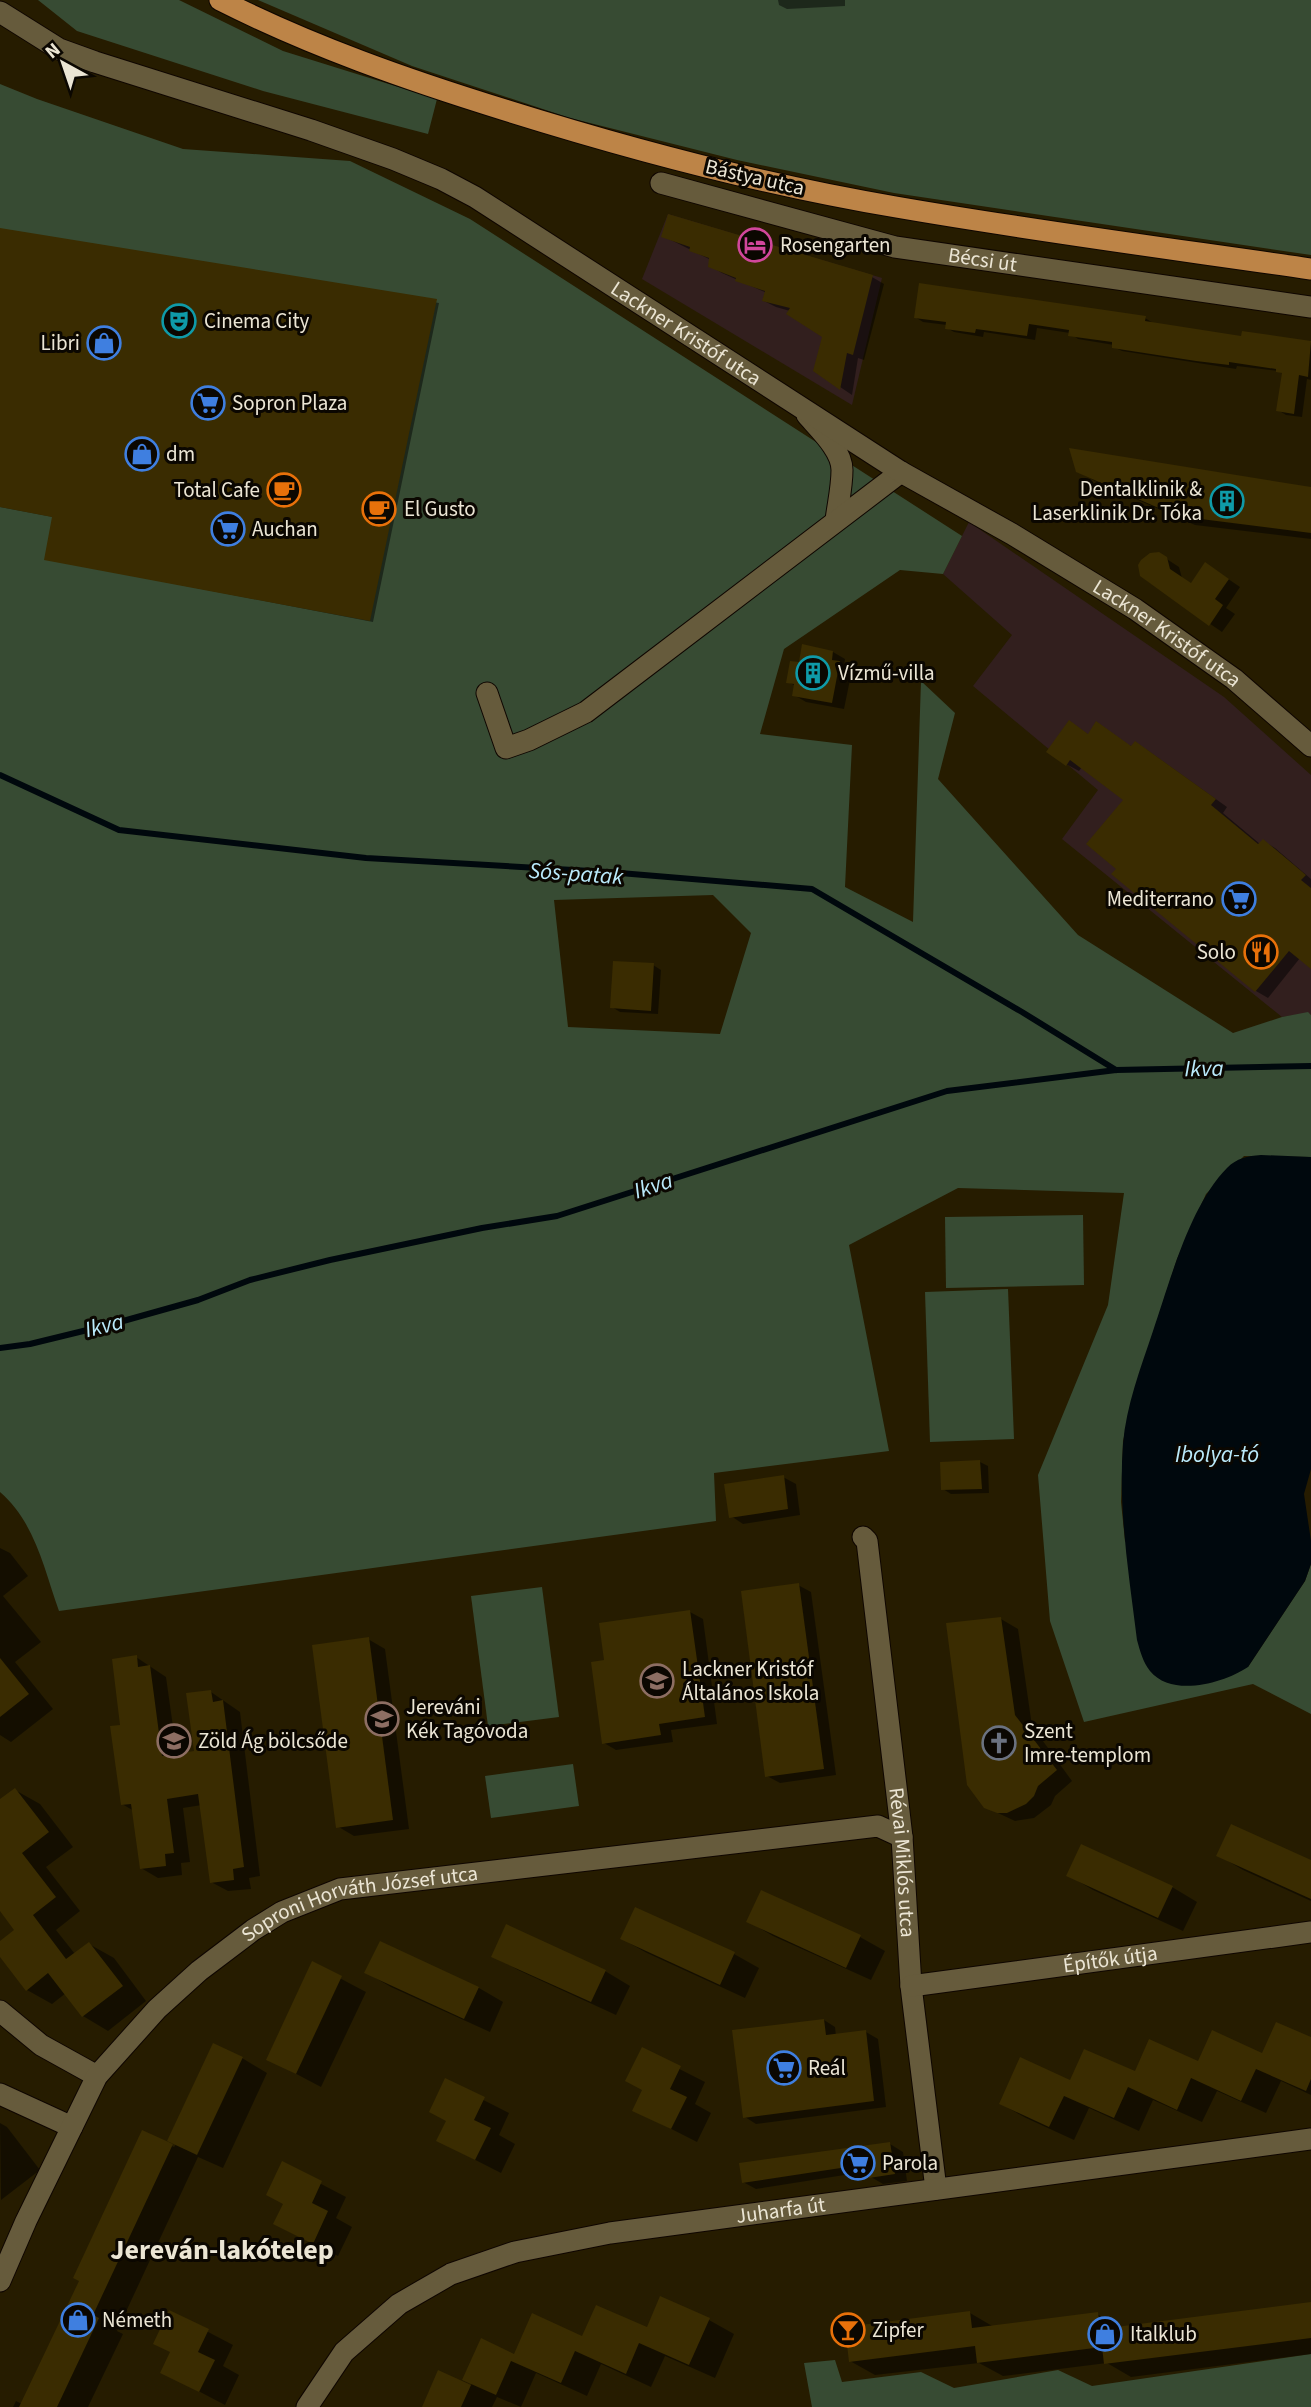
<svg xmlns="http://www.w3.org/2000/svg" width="1311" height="2407" font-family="'Source Sans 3',sans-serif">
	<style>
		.commercial { fill: #321f1e }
		.green { fill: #374b33; fill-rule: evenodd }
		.water { fill: #00080d }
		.shadow { fill: #0007 }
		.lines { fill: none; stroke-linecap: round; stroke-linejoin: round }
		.stream { stroke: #00080d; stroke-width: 6 }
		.building { fill: #3a2c01 }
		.street-casing { stroke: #0f0600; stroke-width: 23 }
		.secondary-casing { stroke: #0f0600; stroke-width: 23 }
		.primary-casing { stroke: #0f0600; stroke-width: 23 }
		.street { stroke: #665b3c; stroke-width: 21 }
		.secondary { stroke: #665b3c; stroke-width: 21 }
		.primary { stroke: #bd8447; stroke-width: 21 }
		.labels { text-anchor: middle; stroke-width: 6; stroke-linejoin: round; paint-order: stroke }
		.street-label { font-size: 21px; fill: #ebe5d4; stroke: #0b0701 }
		.poi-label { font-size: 21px; fill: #ebe5d4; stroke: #0b0701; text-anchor: start }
		.water-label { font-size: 23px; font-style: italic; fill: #baeafb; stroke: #0b0701 }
		.district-label { font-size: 28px; font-weight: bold; fill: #ebe5d4; stroke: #0b0701 }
	</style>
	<rect width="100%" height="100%" fill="#261c00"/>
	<!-- commercial -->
	<g class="commercial">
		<path d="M668,214L882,278L852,405L642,279Z"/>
		<path d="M969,522L1224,697L1311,775V1015L1308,1013L1282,1017L1062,839L1098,790L973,686L1012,635L943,574Z"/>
	</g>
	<!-- green -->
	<g class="green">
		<path d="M38,0H179L283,51L437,99L428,134L263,91L77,31Z"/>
		<path d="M258,0H1311V255L894,193L737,160L570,118L412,66Z"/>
		<path d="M0,84L37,99L183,149L350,161L470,219L962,536L943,574L900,570L784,649L760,734L852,745L845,887L913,922L921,681L955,713L938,779L1078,935L1233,1033L1282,1017L1308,1012L1311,1015V1157L1244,1156L1206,1194L1177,1259L1134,1392L1123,1441L1121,1502L1125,1541L1248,1667L1305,1581L1311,1564V1714L1253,1684L1084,1722L1050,1621L1038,1475L1108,1305L1124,1193L958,1188L849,1245L889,1451L714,1473L716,1521L59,1611C44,1569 35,1522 0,1492ZM713,895L751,933L720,1034L568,1027L554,900Z"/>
		<path d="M1083,1215L1084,1285L946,1288L945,1217Z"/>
		<path d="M1008,1289L1014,1439L930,1442L925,1292Z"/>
		<path d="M542,1587L559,1717L488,1726L471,1596Z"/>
		<path d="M573,1764L579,1806L491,1818L485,1776Z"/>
		<path d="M1311,2354V2407H812L804,2363L835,2360L842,2382L921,2372L954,2388L1058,2370L1092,2386Z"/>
	</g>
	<!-- water -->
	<path class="water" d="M1261,1155L1311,1157V1469L1304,1494L1311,1541V1564L1305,1581L1248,1667C1224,1683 1172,1698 1150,1671C1143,1662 1140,1651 1137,1640C1129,1575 1118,1510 1123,1444C1126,1406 1141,1367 1153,1331C1170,1281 1190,1205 1227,1168C1237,1158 1247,1156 1261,1155Z"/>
	<!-- shadow -->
	<g class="shadow">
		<path d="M778,0H845V6L787,9L779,5Z"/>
		<path d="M0,230L439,303L373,622L46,559L53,517L0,507Z"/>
		<path d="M663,236L872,277L884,284L864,360L858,358L852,395L815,370L824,336L790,311L776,307L764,301L767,293L722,273L710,266L711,260Z"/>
		<path d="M915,317L1145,318L1153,323L1243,338L1244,333L1311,342V380L1307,379L1302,417L1286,415L1278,410L1283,374L1279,371L1237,366L1236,369L1122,351L1114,347V345L1078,339L1070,333L1037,328L1035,340L984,332L983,337L954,332L947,328V325L923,322Z"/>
		<path d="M1077,471L1311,488V539L1195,525L1095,481Z"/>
		<path d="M1159,554L1179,567L1182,578L1192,585L1218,572L1240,587L1226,608L1235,614L1222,632L1146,580L1140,570Z"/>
		<path d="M833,652L845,659L844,666L852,670L844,709L806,702L794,695L796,686L788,682L800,664Z"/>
		<path d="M1070,723L1089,735L1147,750L1227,807L1223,813L1260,844L1263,841L1275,848L1311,879V967L1300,958L1268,998L1256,991L1118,869L1126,799L1082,767L1079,771L1066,764Z"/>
		<path d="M653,965L661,970L658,1014L620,1012L612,1007Z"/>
		<path d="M980,1462L988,1466L989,1493L951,1494L943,1489Z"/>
		<path d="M783,1477L796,1484L800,1515L743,1524L731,1516Z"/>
		<path d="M0,1548L10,1553L28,1576L3,1596L41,1642L15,1662L53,1709L11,1742L0,1735Z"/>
		<path d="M798,1585L811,1592L836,1775L780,1783L767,1776Z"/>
		<path d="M690,1612L703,1619L717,1724L671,1730L673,1742L616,1750L604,1743L606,1661Z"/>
		<path d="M1001,1619L1018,1629L1032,1726L1072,1781L1055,1796L1051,1805L1034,1818L1015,1821L985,1807Z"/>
		<path d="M368,1639L385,1649L409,1829L354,1836L337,1826Z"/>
		<path d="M136,1657L166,1677L177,1755L196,1753L211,1692L240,1712L260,1876L249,1878L251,1889L228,1891L211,1882L202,1805L183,1808L190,1862L181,1863L182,1875L158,1878L141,1868L134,1811L122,1804V1727Z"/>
		<path d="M15,1790L40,1804L73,1847L46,1867L80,1911L56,1930L75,1954L89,1944L114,1958L146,2001L108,2031L83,2016L66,1993L52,2004L27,1990L0,1954V1943L17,1930L0,1908V1802Z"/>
		<path d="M1218,1855L1311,1862V1901L1243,1870Z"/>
		<path d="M1068,1875L1172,1887L1197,1902L1183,1931L1093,1890Z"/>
		<path d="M762,1892L860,1937L885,1951L871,1980L773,1936L749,1922Z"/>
		<path d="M622,1939L734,1954L759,1968L745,1998L647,1953Z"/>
		<path d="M380,1943L479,1988L503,2002L490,2032L391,1987L367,1973Z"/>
		<path d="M494,1956L605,1971L630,1986L616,2015L518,1970Z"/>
		<path d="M313,1964L366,1992L321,2087L268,2059Z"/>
		<path d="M824,2020L835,2027L836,2036L866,2032L878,2039L886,2107L756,2124L745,2117Z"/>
		<path d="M1311,2039V2095L1281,2081L1266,2113L1217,2091L1202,2122L1153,2100L1139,2131L1089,2108L1074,2140L1026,2118L1001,2104L1071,2082L1263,2055Z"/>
		<path d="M642,2050L705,2082L695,2104L711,2113L697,2142L634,2110L644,2090Z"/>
		<path d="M242,2058L267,2073L223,2168L198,2157L117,2331L123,2334L88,2407H13L16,2401L22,2404L81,2280L143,2132L174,2147Z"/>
		<path d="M446,2081L509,2113L499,2135L515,2144L501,2173L438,2141L447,2121Z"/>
		<path d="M0,2123L7,2127L40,2170L1,2200Z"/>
		<path d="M890,2144L903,2152L907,2181L883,2184L871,2177L870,2171L756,2189L743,2182Z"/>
		<path d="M283,2164L346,2197L336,2218L352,2227L338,2256L275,2224L285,2204Z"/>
		<path d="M661,2298L709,2320L734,2334L715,2378L665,2356L651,2387L601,2364L587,2396L536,2373L521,2407L497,2397L492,2407H424L469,2386L515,2356L583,2338L648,2329Z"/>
		<path d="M1311,2304V2354L1131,2377L1107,2363L1003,2376L979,2363L875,2375L850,2361L970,2313L994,2327L1097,2314L1121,2328Z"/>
		<path d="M170,2312L233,2345L223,2366L239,2375L225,2405L162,2372L171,2352Z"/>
	</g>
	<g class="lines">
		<!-- stream -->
		<g class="stream">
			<path d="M0,775L119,830L366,858L608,872L812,889L1022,1012L1116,1070"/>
			<path d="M0,1348L30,1344L116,1323L198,1300L250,1280L330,1260L482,1228L557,1216L947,1091L1116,1070L1311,1066"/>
		</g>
	</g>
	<!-- building -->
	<g class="building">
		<path d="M668,214L873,275L853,355L847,353L840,390L813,371L822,337L786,314L790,308L762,301L765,291L735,281L736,278L708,267L709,258L689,251L690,247L661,237Z"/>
		<path d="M0,228L437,299L370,621L44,560L52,517L0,507Z"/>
		<path d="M919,283L1146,316L1145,321L1241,336L1242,331L1311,341L1308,377L1299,375L1294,414L1276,411L1282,373L1276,372V369L1229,362V365L1196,361L1112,348V342L1068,336L1069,330L1029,324L1027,336L976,329L975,333L945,329L946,322L914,318Z"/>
		<path d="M1069,448L1311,487V533L1177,516L1076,472Z"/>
		<path d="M1159,552L1167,557L1170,569L1191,583L1205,562L1229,579L1215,599L1223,605L1209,626L1140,576L1138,565L1141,560L1150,553Z"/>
		<path d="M802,644L833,651L832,660L840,661L832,703L792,696L794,684L786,683L790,661L799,662Z"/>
		<path d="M1069,720L1088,734L1096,721L1131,746L1135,741L1216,799L1211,805L1258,844L1263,839L1306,875L1301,880L1311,888V969L1289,951L1255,992L1111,874L1116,869L1086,844L1123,800L1070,760L1066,766L1046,752Z"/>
		<path d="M613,961L654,963L651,1011L610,1008Z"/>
		<path d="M980,1460L982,1489L941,1490L940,1462Z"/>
		<path d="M784,1475L788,1509L729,1518L724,1484Z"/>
		<path d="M799,1583L824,1769L765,1777L741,1591Z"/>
		<path d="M690,1610L705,1717L659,1724L661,1735L602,1744L591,1662L604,1660L599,1623Z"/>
		<path d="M1001,1617L1015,1715L1057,1770L1038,1786L1034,1796L1026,1804L1007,1813H997L984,1808L967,1785L946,1623Z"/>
		<path d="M369,1637L393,1820L336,1828L312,1645Z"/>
		<path d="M137,1655L138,1667L150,1665L162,1756L194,1751L186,1693L211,1690L213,1702L223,1700L244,1867L233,1869L234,1880L210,1883L198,1794L167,1799L174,1853L165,1854L166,1866L140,1869L131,1804L121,1805L110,1726L120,1725L112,1659Z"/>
		<path d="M0,1658L29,1694L0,1717Z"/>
		<path d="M15,1788L49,1832L22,1853L56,1897L33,1915L66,1959L89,1942L123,1986L82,2017L48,1973L26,1991L0,1957V1941L14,1930L0,1911V1799Z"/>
		<path d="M1231,1824L1311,1860V1899L1216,1856Z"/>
		<path d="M1081,1844L1173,1886L1158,1918L1066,1876Z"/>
		<path d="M761,1890L861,1935L846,1968L746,1922Z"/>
		<path d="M635,1907L735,1952L720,1985L620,1939Z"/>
		<path d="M506,1924L606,1970L591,2002L491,1957Z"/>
		<path d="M380,1941L479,1987L464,2019L364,1973Z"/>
		<path d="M312,1961L342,1976L296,2074L266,2060Z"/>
		<path d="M824,2019L826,2035L866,2030L874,2101L743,2118L732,2030Z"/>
		<path d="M1276,2022L1311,2037V2079L1306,2091L1256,2069L1241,2101L1191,2078L1177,2110L1128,2087L1114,2118L1064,2096L1049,2127L999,2104L1020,2057L1070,2080L1084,2049L1135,2071L1149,2039L1198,2061L1212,2030L1262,2053Z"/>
		<path d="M213,2043L243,2057L197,2155L167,2141Z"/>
		<path d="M642,2047L681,2066L670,2089L687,2097L671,2129L632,2111L642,2090L625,2081Z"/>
		<path d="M445,2078L485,2097L474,2120L491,2128L475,2160L436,2141L446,2121L429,2112Z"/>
		<path d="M142,2130L173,2144L93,2315L99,2318L57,2407H19L79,2281L73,2278Z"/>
		<path d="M890,2142L895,2174L869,2178L867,2164L742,2183L739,2163Z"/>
		<path d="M282,2161L322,2181L312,2203L328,2211L313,2244L273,2224L283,2204L266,2195Z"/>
		<path d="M660,2296L710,2318L689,2365L639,2343L626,2374L575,2351L561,2383L511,2361L496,2395L462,2380L481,2338L514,2354L532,2313L582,2336L596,2305L647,2327Z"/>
		<path d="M1311,2302V2338L1104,2364L1102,2347L977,2363L975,2346L849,2362L845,2327L970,2311L972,2328L1098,2312L1100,2329Z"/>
		<path d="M169,2310L209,2329L198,2352L215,2360L199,2392L160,2373L170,2352L153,2344Z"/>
		<path d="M438,2370L471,2385L461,2407H422Z"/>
	</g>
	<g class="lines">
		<defs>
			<g id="street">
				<path id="s1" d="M661,183L895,247L1311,307"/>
				<path d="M807,415C819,429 842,450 842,470C842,487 838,504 836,520"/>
				<path d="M487,693L506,748L529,740L586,712L901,472"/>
				<path id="s2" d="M863,1537L867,1541L902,1837L911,1986L936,2189"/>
				<path id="s3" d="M911,1986L1311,1932"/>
				<path d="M0,2011L41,2045L97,2076"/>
				<path d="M0,2094L72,2127"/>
				<path id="s4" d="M0,2281L26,2221L97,2076L157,2009L199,1971L253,1930L282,1912L340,1889L878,1826L902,1837"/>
				<path id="s5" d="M307,2407L344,2352L399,2304L451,2274L515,2252L610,2233L1311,2139"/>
			</g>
			<g id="secondary">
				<path id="s6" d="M0,12L59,49L95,62L311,130L393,159L441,179L475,197L901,472L1012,534L1135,609L1234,679L1311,746"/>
			</g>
			<path id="primary" d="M220,0C311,46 408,80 505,110C633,150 764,185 896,207C1034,231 1173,249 1311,269"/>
		</defs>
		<!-- street casing -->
		<use href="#street" class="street-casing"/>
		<!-- secondary casing -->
		<use href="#secondary" class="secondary-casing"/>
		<!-- primary casing -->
		<use href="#primary" class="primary-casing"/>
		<!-- street -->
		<use href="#street" class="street"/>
		<!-- secondary -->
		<use href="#secondary" class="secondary"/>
		<!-- primary -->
		<use href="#primary" class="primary"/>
	</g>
	<!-- icons -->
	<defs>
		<symbol id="hotel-ring" viewBox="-11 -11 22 22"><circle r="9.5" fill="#0b0701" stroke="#d1479c" stroke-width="1.5"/><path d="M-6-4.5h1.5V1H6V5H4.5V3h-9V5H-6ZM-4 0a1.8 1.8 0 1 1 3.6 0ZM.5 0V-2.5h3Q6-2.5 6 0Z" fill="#d1479c"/></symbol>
		<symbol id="theatre-ring" viewBox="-11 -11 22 22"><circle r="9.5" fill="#0b0701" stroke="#0f9aa8" stroke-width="1.5"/><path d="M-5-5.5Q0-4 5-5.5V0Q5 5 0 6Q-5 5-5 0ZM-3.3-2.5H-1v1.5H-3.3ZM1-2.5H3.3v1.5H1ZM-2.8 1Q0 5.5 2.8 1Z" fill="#0f9aa8"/></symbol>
		<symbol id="shop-ring" viewBox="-11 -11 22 22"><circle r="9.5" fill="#0b0701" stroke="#3f7fe0" stroke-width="1.5"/><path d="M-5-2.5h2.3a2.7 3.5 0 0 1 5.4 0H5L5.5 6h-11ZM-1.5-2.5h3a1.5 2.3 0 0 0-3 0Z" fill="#3f7fe0"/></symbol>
		<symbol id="supermarket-ring" viewBox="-11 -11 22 22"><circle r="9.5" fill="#0b0701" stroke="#3f7fe0" stroke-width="1.5"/><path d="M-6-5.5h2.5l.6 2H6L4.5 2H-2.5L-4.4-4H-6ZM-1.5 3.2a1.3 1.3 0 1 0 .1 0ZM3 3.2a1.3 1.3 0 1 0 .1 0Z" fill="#3f7fe0"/></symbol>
		<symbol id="cafe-ring" viewBox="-11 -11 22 22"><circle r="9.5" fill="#0b0701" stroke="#e8710a" stroke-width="1.5"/><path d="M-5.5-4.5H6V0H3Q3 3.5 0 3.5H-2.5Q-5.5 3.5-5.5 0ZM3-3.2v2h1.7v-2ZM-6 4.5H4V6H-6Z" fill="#e8710a"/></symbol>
		<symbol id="building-ring" viewBox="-11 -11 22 22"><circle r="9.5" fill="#0b0701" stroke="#0f9aa8" stroke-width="1.5"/><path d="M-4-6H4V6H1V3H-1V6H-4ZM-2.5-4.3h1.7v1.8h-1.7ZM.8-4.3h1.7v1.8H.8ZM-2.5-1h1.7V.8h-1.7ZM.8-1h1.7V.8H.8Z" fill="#0f9aa8"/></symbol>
		<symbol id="restaurant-ring" viewBox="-11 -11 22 22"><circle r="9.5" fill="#0b0701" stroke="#e8710a" stroke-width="1.5"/><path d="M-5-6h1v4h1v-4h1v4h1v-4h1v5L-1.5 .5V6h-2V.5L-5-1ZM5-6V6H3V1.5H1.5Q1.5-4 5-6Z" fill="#e8710a"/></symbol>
		<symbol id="school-ring" viewBox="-11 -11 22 22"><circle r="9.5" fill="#0b0701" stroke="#8d6e63" stroke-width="1.5"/><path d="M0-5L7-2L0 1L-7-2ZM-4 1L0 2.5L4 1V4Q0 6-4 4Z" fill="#8d6e63"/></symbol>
		<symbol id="church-ring" viewBox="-11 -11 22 22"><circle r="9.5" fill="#0b0701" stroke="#6b7280" stroke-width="1.5"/><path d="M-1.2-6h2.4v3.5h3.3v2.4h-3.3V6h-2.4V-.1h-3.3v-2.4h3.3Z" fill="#6b7280"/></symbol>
		<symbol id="bar-ring" viewBox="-11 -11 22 22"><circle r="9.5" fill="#0b0701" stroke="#e8710a" stroke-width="1.5"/><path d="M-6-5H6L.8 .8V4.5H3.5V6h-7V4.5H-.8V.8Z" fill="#e8710a"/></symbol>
	</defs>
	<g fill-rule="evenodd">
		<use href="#hotel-ring" x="736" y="226" width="38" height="38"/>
		<use href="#theatre-ring" x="160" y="302" width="38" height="38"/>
		<use href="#shop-ring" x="85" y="324" width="38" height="38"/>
		<use href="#supermarket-ring" x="189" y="384" width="38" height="38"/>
		<use href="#shop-ring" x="123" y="435" width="38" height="38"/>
		<use href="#cafe-ring" x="265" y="471" width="38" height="38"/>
		<use href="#building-ring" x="1208" y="482" width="38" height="38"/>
		<use href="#cafe-ring" x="360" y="490" width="38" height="38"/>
		<use href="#supermarket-ring" x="209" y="510" width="38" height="38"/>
		<use href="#building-ring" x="794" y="654" width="38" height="38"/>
		<use href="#supermarket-ring" x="1220" y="880" width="38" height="38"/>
		<use href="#restaurant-ring" x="1242" y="933" width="38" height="38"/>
		<use href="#school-ring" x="638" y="1662" width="38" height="38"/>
		<use href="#school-ring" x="363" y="1700" width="38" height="38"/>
		<use href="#school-ring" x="155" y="1722" width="38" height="38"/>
		<use href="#church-ring" x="980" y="1724" width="38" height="38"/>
		<use href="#supermarket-ring" x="765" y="2049" width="38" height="38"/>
		<use href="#supermarket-ring" x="839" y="2144" width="38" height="38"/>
		<use href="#shop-ring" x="59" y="2301" width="38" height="38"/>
		<use href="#bar-ring" x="829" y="2311" width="38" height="38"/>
		<use href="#shop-ring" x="1086" y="2315" width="38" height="38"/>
	</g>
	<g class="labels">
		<!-- street labels -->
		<g class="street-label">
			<text transform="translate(755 177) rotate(13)" y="7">Bástya utca</text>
			<text dy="7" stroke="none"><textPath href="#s1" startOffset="331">Bécsi út</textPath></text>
			<text dy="7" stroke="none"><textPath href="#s6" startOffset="763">Lackner Kristóf utca</textPath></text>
			<text dy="7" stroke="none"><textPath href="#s6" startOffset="1330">Lackner Kristóf utca</textPath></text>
			<text dy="7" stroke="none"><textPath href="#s2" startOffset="329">Révai Miklós utca</textPath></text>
			<text dy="7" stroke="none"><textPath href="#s4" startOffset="553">Soproni Horváth József utca</textPath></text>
			<text dy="7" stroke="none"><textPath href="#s3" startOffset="201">Építők útja</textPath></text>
			<text dy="7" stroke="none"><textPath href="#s5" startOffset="536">Juharfa út</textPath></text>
		</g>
		<!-- poi labels -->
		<g class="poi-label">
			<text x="780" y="252">Rosengarten</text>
			<text x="204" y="328">Cinema City</text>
			<text x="80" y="350" text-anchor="end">Libri</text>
			<text x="232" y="410">Sopron Plaza</text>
			<text x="166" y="461">dm</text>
			<text x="1202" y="496" text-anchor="end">Dentalklinik &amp;<tspan x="1202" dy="24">Laserklinik Dr. Tóka</tspan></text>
			<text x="260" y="497" text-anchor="end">Total Cafe</text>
			<text x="404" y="516">El Gusto</text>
			<text x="252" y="536">Auchan</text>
			<text x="838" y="680">Vízmű-villa</text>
			<text x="1214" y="906" text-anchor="end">Mediterrano</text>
			<text x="1236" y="959" text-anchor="end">Solo</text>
			<text x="682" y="1676">Lackner Kristóf<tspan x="682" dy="24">Általános Iskola</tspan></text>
			<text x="406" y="1714">Jereváni<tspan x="406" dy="24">Kék Tagóvoda</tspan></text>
			<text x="1024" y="1738">Szent<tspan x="1024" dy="24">Imre-templom</tspan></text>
			<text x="198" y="1748">Zöld Ág bölcsőde</text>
			<text x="808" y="2075">Reál</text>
			<text x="882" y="2170">Parola</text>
			<text x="102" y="2327">Németh</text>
			<text x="872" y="2337">Zipfer</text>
			<text x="1130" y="2341">Italklub</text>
		</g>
		<!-- water labels -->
		<g class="water-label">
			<text transform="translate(576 873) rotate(4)" y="8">Sós-patak</text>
			<text transform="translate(1204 1068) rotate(-1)" y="8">Ikva</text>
			<text transform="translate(653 1185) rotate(-18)" y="8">Ikva</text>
			<text transform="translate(104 1325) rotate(-14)" y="8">Ikva</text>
			<text x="1217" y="1462">Ibolya-tó</text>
		</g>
		<!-- district labels -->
		<g class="district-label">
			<text x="222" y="2259">Jereván-lakótelep</text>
		</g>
	</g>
	<!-- north arrow -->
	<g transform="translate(63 63) rotate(320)" stroke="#0b0701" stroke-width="5" paint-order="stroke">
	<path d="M0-5L12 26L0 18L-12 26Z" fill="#ebe5d4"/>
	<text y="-10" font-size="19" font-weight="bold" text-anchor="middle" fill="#ebe5d4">N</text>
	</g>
</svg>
